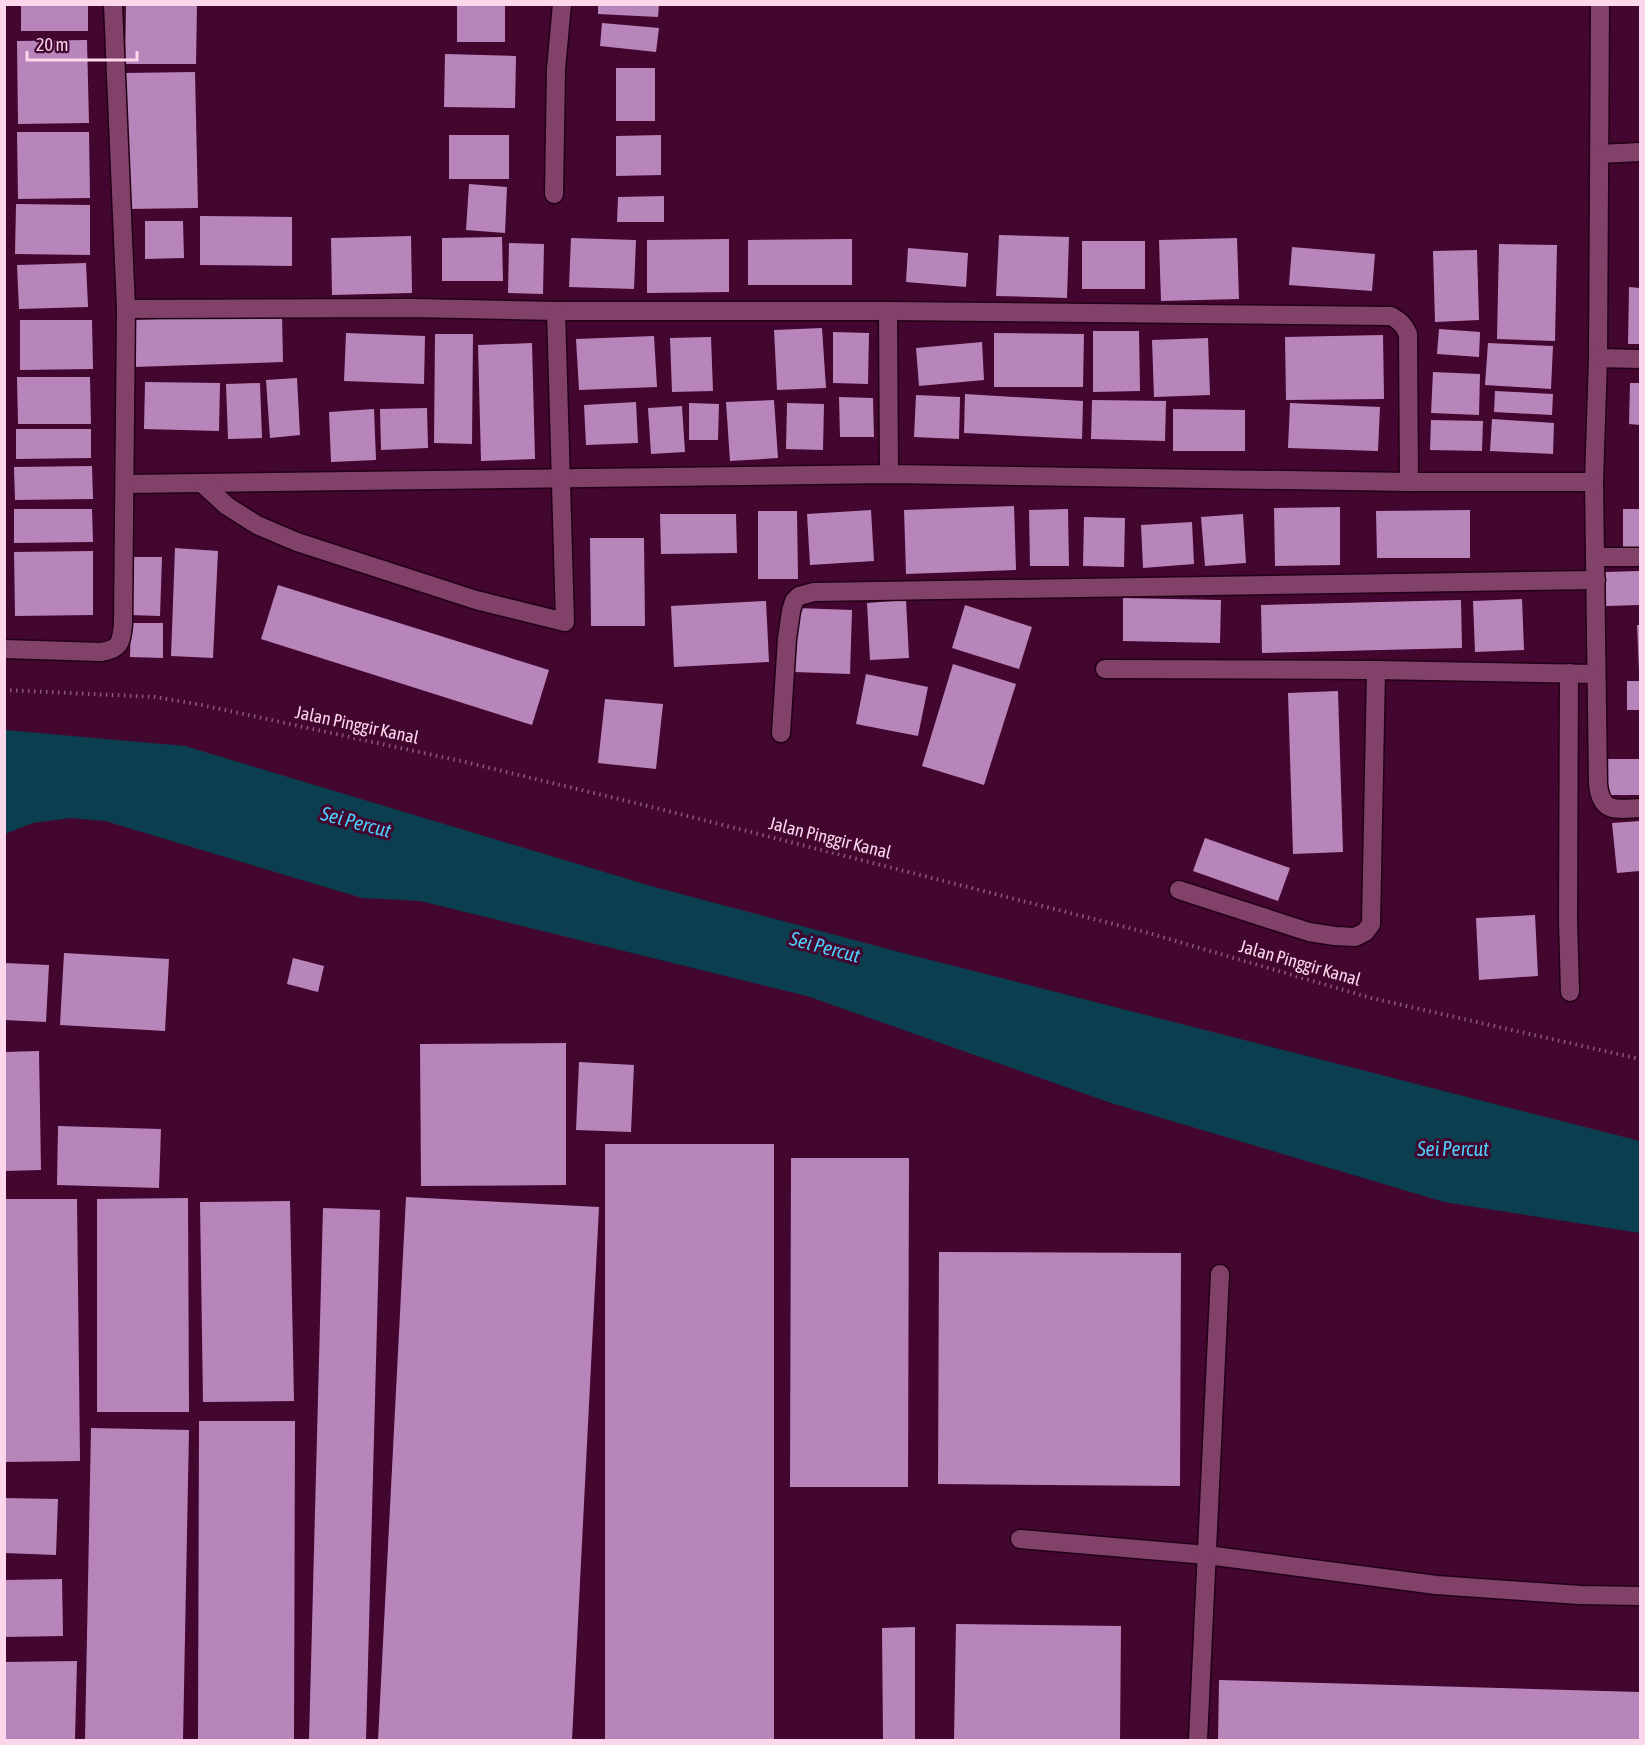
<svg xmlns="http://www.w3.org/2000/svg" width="1645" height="1745" font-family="'Asap Condensed',sans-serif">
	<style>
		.water { fill: #0b3e4e }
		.building { fill: #b885bb }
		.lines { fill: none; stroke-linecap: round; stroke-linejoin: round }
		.minor-casing { stroke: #220015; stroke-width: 21 }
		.path { stroke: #8b5879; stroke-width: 4; stroke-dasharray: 1.5 4.5; stroke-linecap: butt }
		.minor { stroke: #814168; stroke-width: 18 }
		.labels { text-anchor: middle; stroke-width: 6; stroke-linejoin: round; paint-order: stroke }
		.street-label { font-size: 18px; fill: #fcd6ea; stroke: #42062f }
		.water-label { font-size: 20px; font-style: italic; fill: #4ecffa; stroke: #42062f }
	</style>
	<rect width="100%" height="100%" fill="#42062f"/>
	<!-- water -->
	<path class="water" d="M5,730L185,746L651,886L907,954L1640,1141V1233L1444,1202L1111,1103L807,996L420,901L362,898L105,821L71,818L33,823L5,834Z"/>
	<!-- building -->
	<g class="building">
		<rect x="21" y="4" width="67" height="27"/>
		<path d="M126,4H197L196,64H125Z"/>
		<rect x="457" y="4" width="48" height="38"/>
		<path d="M598,4H659L658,17L598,14Z"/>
		<path d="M602,23L659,28L656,52L600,46Z"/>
		<path d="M87,40L89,123L18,124L17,41Z"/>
		<path d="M445,54L516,56L515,108L444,107Z"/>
		<rect x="616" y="68" width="39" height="53"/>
		<path d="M195,72L198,208L128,209L124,73Z"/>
		<path d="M17,132H89L90,198L18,199Z"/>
		<rect x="449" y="135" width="60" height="44"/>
		<path d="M661,135V175L616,176V136Z"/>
		<path d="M469,184L507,187L505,233L466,230Z"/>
		<path d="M664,196V222H617L618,197Z"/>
		<path d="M16,204L90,205V255L15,254Z"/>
		<path d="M200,216L292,217V266L200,265Z"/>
		<path d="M145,221H183L184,258L145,259Z"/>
		<path d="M999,235L1069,237L1067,298L996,296Z"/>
		<path d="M411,236L412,293L332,295L331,238Z"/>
		<path d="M502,237L503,281H442V238Z"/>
		<path d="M571,238L636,240L634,289L569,287Z"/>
		<path d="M1237,238L1239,299L1161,301L1159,240Z"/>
		<path d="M729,239V292L647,293V240Z"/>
		<path d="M852,239V285H748V240Z"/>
		<rect x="1082" y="241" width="63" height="48"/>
		<path d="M509,243L544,244L543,294L508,293Z"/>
		<path d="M1499,244L1557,245L1555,341L1497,339Z"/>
		<path d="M1292,247L1375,254L1372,291L1289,285Z"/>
		<path d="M908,248L968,253L966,287L906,282Z"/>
		<path d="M1477,250L1479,320L1435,322L1433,251Z"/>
		<path d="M86,263L88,307L19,309L17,265Z"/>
		<path d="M1629,287L1640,288V344H1628Z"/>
		<path d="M282,315L283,362L133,367L131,320Z"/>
		<path d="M20,320H92L93,369L20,370Z"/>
		<path d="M822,328L826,388L777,390L774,330Z"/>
		<path d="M1439,329L1480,332L1479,357L1437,354Z"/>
		<path d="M1093,331H1139L1140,391L1093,392Z"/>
		<path d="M833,332L869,333L868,384L833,383Z"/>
		<path d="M346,333L425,336L424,384L344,381Z"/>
		<path d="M994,333L1084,334L1083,387H994Z"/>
		<path d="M435,334H473L472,444L434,443Z"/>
		<path d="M1383,335L1384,399L1286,400L1285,337Z"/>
		<path d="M654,336L657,387L579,390L576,339Z"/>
		<path d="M711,337L713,391L672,392L670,338Z"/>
		<path d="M1208,338L1210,395L1154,397L1152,340Z"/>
		<path d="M982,342L984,380L919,386L916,348Z"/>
		<path d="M532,343L535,459L481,461L478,345Z"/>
		<path d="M1488,343L1553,346L1551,389L1485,385Z"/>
		<path d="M1433,372L1480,374L1479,415L1431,413Z"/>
		<path d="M17,377H90L91,424H18Z"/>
		<path d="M297,378L300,435L270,438L266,380Z"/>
		<path d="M145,382L220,383L219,431L144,429Z"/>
		<path d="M260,383L262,438L228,439L226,384Z"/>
		<path d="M1630,383H1640V425L1629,424Z"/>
		<path d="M1495,391L1553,394L1552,415L1494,412Z"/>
		<path d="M965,394L1083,401L1082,439L964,433Z"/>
		<path d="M916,395L960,397L959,439L914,437Z"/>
		<path d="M839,397L873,398L874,437H840Z"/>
		<path d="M774,400L778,458L730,461L726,402Z"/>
		<path d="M1092,400L1166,401L1165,441L1091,439Z"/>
		<path d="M636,402L638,443L586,445L584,405Z"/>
		<path d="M689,403L719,404L718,440H689Z"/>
		<path d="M787,403L824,404L823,450L786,449Z"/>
		<path d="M1290,403L1380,407L1378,451L1288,448Z"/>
		<path d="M682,406L685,452L651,454L648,408Z"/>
		<path d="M427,408L428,448L381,450L380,409Z"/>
		<path d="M374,409L376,460L331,462L329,412Z"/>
		<path d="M1173,409L1245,410V451H1173Z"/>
		<path d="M1492,419L1554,423L1553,454L1490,451Z"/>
		<path d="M1431,420L1483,421L1482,451L1430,450Z"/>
		<path d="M16,429H91V458L16,459Z"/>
		<path d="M92,466L93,499L15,500L14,467Z"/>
		<path d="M1014,506L1016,570L906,574L904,510Z"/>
		<path d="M1340,507V565L1275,566L1274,508Z"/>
		<path d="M14,509H92L93,542L14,543Z"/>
		<path d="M1068,509L1069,566H1030L1029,510Z"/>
		<path d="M1623,509H1640V548L1623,549Z"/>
		<path d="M871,510L874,561L810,565L807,514Z"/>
		<path d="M1470,510V558H1377L1376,511Z"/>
		<path d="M758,511H797L798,579H758Z"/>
		<path d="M660,514H736L737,553L661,554Z"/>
		<path d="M1243,514L1246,563L1205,566L1201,517Z"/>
		<path d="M1084,517L1125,518L1124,567L1083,566Z"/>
		<path d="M1192,522L1194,564L1143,568L1141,525Z"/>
		<path d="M590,538H644L645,626H591Z"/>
		<path d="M175,548L218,551L213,658L171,656Z"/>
		<path d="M93,551V615L15,616L14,552Z"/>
		<path d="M133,557H162L160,616L130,615Z"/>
		<path d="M1640,571V605L1606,606L1605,572Z"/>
		<path d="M278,585L549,670L532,725L261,639Z"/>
		<path d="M1123,598L1221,600L1220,643L1123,641Z"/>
		<path d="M1522,599L1524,650L1475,652L1473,601Z"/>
		<path d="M906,600L909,658L870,660L867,603Z"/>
		<path d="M1461,600L1462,648L1262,653L1261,605Z"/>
		<path d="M766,601L769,662L674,667L671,606Z"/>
		<path d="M965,605L1032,627L1019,669L952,648Z"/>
		<path d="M796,608L852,610L850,674L794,672Z"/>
		<path d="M131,623H163V658L130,657Z"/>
		<path d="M1637,625H1640V671H1639Z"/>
		<path d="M953,664L1016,684L984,785L922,766Z"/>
		<path d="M866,674L928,687L918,736L856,724Z"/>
		<rect x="1627" y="681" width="13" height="29"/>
		<path d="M1338,691L1343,852L1293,854L1288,693Z"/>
		<path d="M605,699L663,704L656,769L598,763Z"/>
		<rect x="1608" y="759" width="32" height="36"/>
		<path d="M1640,821V871L1617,873L1612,823Z"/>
		<path d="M1205,838L1290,868L1278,901L1193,871Z"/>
		<path d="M1535,915L1538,976L1479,980L1476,918Z"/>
		<path d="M64,953L169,959L165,1031L60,1025Z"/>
		<path d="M293,958L324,966L318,992L287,984Z"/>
		<path d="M4,963L49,965L46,1022L4,1020Z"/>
		<path d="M566,1043V1185L421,1186L420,1044Z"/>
		<path d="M39,1051L41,1170L4,1171V1052Z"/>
		<path d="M579,1062L634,1065L631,1132L576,1130Z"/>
		<path d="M58,1126L161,1129L159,1188L57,1185Z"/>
		<rect x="605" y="1144" width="169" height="596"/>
		<path d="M791,1158H909L908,1487H790Z"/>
		<path d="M406,1197L599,1207L572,1740H378Z"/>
		<path d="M188,1198L189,1412H97V1199Z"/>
		<path d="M4,1199H77L80,1461L4,1462Z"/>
		<path d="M290,1201L294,1401L203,1402L200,1202Z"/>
		<path d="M323,1208L380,1210L366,1740H309Z"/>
		<path d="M939,1252L1181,1253L1180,1486L938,1484Z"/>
		<path d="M199,1421H295L294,1740H198Z"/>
		<path d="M91,1428L189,1430L183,1740H85Z"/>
		<path d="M4,1498L58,1499L56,1555L4,1553Z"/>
		<path d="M62,1579L63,1636L4,1637V1580Z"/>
		<path d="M956,1624L1121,1626L1120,1740H954Z"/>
		<path d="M915,1627V1740H883L882,1628Z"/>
		<path d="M77,1661L75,1740H4V1662Z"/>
		<path d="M1219,1680L1640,1692V1740H1218Z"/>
	</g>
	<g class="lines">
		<defs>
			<g id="minor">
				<path d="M1600,4L1598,358L1594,482L1598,784C1601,814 1617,809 1640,808"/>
				<path d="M1600,154L1640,152"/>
				<path d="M554,194L556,69L562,4"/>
				<path d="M126,309L413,308L556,311H888L1391,316C1400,321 1404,325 1408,334L1409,482"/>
				<path d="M888,311L889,474"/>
				<path d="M1598,358L1640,359"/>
				<path d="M125,484L889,474L1409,482H1594"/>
				<path d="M203,484L227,506L257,525L297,542L476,600L565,622L556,311"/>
				<path d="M1596,557H1640"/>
				<path d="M4,649L101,652C121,649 121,642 123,624L126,309L113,4"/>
				<path d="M1105,669L1376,670L1595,674"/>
				<path d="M1569,673L1568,920L1570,992"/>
				<path d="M781,733L787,639L791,611L794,601L799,596L814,592L1596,580"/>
				<path d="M1179,890L1309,932L1335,936L1355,937L1365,932L1371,924L1376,670"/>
				<path d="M1020,1539L1207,1555L1436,1585L1580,1595L1640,1596"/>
				<path d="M1198,1740L1220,1274"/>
			</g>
		</defs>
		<!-- minor casing -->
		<use href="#minor" class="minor-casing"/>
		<!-- path -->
		<path class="path" d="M4,690L155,697L202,705L465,762L656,808L1145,932L1371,998L1640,1059"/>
		<!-- minor -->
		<use href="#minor" class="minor"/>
	</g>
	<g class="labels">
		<!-- street labels -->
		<g class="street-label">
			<text transform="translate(357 725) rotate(12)" y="6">Jalan Pinggir Kanal</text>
			<text transform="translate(830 838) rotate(14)" y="6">Jalan Pinggir Kanal</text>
			<text transform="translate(1300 963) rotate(16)" y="6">Jalan Pinggir Kanal</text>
		</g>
		<!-- water labels -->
		<g class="water-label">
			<text transform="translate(356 822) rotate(15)" y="7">Sei Percut</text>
			<text transform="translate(825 947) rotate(15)" y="7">Sei Percut</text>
			<text x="1453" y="1156">Sei Percut</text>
		</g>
	</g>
	<!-- border -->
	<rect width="1645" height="1745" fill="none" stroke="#fcd6ea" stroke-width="12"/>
	<!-- scale -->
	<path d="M27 51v9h110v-9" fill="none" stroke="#fcd6ea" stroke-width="3"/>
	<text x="36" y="51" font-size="18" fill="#fcd6ea" stroke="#42062f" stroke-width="4.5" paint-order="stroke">20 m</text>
</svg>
